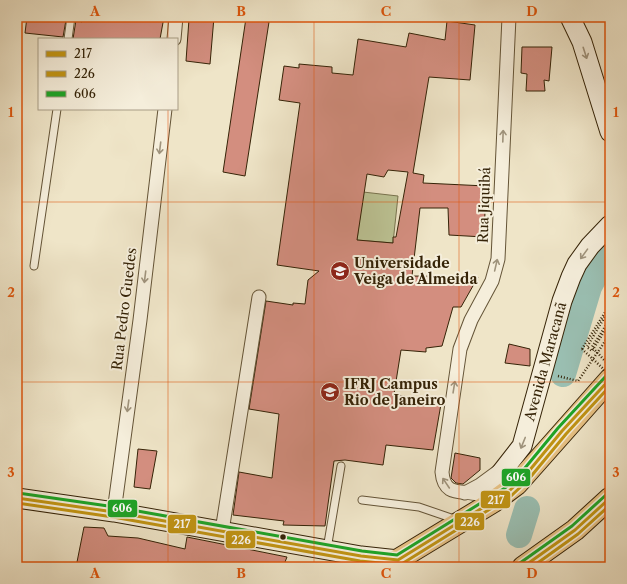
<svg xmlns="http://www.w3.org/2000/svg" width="627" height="584" font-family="'Libre Caslon Text',serif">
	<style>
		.green { fill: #bcc394; stroke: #78734e }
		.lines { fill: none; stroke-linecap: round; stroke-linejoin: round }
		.river { stroke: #9abfb2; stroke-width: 26 }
		.building { fill: #d38e7f; stroke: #352307; fill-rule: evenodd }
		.lane-casing { stroke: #645437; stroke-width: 9 }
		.street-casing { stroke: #645437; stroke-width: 15 }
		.secondary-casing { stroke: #352307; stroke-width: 21 }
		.primary-casing { stroke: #352307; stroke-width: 23 }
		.path { stroke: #352307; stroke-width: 2.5; stroke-dasharray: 1 2; stroke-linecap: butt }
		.lane { stroke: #f5eedb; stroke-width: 7 }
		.street { stroke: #f5eedb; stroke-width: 13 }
		.secondary { stroke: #f5eedb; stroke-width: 19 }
		.primary { stroke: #e8c284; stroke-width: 21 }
		.path-bridge { stroke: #352307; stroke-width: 2.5; stroke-dasharray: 1 2; stroke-linecap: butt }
		.bus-1-casing { stroke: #f5eedb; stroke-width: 6 }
		.bus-2-casing { stroke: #f5eedb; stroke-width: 6 }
		.bus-3-casing { stroke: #f5eedb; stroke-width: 6 }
		.bus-1 { stroke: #c19413; stroke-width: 3 }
		.bus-2 { stroke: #c19413; stroke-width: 3 }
		.bus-3 { stroke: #1da527; stroke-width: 3 }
		.oneway { stroke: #9f937c }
		.grid { fill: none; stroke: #df560c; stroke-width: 1; stroke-opacity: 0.55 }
		.bus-dot { fill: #352307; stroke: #f5eedb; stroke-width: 1.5 }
		.labels { text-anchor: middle; stroke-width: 4; stroke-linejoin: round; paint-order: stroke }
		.street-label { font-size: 14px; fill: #352307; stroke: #f5eedb }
		.poi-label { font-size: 14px; font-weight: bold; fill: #352307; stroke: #f5eedb; text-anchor: start }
		.line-badge { stroke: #f5eedb; stroke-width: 1.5 }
		.badge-label { font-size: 11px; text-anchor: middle; font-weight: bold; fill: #fff }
		.neatline { fill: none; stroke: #df560c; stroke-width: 1.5 }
		.grid-label { font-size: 13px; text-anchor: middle; font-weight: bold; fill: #df560c }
	</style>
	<rect width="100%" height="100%" fill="#efe5c8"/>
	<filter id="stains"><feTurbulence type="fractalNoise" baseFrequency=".005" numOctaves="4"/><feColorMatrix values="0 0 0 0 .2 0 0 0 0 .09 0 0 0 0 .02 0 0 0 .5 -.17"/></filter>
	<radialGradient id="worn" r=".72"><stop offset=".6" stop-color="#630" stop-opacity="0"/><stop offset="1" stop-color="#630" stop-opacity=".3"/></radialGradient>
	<!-- green -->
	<path class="green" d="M363,192L398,196L393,243L357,240Z"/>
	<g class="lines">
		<!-- river -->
		<g class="river">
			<path d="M563,374L589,287L597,272L610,256"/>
			<path d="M519,535L527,509"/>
		</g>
	</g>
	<!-- building -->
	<g class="building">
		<path d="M27,17H52L66,20L63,37L25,33Z"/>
		<path d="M82,17H164L160,39H73L76,20L82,22Z"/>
		<path d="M192,17H214L210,64L186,61L189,19Z"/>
		<path d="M246,18L269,22L245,176L223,172Z"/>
		<path d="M447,21L475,25L470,80L429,77L413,173L424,175L423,183L486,186L484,237L449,235L448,208H420L412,276L478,277L461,307H453L442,346L426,348V352L401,350L394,394L441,404L433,450L386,445L383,465L345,460L334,461L325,526L283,525L284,521L233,515L239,472L272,478L279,414L249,409L266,301L293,305V303L305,304L308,280L319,271L277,265L300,103L279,100L284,66L299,68V64L332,67V73L353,75L358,39L406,47L409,33L445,40ZM388,170L408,172L396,237H393V243L357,240L367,174L384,177Z"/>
		<path d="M522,47H552L549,81L544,80L545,91H526L527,74L521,73Z"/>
		<path d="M509,344L530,349V366L505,363Z"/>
		<path d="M138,449L157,451L150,489L134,487Z"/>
		<path d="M455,453L480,458V470L463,484L456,483L451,478Z"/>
		<path d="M84,527L104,528L108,536L138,538L185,549L187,537L287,557L283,567H76Z"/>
	</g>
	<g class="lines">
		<defs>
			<g id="lane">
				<path d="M68,39L71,17"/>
				<path d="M34,266L57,109"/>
				<path d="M362,500L419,507L457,520"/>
				<path d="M327,549L341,466"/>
			</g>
			<g id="street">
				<path d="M174,39L176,17"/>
				<path d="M465,493L480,485L499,471"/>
				<path d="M493,502C488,499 484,496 478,494C461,490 444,497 442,472L460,349L471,320L492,281L498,259L509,17"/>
				<path d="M114,512L140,320L165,109"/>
				<path d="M222,531L259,297"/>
			</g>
			<g id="secondary">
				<path d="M570,17L582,42L610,132"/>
				<path d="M17,498L114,512L361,556L398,560"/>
				<path id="s1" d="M493,502V488L497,478L522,446L562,301L571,277L577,264L590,246L610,225"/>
			</g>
			<g id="primary">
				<path d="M386,567L493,502L517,484L610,379"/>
				<path d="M523,567L575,530L610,498"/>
			</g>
		</defs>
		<!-- lane casing -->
		<use href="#lane" class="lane-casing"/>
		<!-- street casing -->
		<use href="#street" class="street-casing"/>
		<!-- secondary casing -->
		<use href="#secondary" class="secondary-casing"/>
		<!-- primary casing -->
		<use href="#primary" class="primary-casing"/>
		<!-- path -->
		<g class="path">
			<path d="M582,349L606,311L610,313"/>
			<path d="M606,362L592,347L610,319"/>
			<path d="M558,376L578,381L610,334"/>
		</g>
		<!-- lane -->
		<use href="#lane" class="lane"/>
		<!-- street -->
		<use href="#street" class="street"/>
		<!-- secondary -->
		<use href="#secondary" class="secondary"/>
		<!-- primary -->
		<use href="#primary" class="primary"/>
		<!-- path-bridge -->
		<g class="path-bridge">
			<path d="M610,316L607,313L587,347L592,351L610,322"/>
			<path d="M582,349L610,375"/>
		</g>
		<defs>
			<g id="bus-1">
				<path d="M17,498L114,512L361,556L398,560L508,492L524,477L562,431L610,379"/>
				<path d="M523,567L575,530L610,498"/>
			</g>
			<g id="bus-2">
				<path d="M17,503L113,517L360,561L400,565L511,496L528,480L566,434L610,386"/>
				<path d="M532,567L578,534L610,505"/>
			</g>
			<g id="bus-3">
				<path d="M18,493L115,507L362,551L397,555L505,488L520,474L558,428L606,376"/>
				<path d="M520,563L572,526L607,494"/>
			</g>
		</defs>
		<!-- bus-1 casing -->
		<use href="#bus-1" class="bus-1-casing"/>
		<!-- bus-2 casing -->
		<use href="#bus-2" class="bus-2-casing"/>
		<!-- bus-3 casing -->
		<use href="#bus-3" class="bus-3-casing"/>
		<!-- bus-1 -->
		<use href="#bus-1" class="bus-1"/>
		<!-- bus-2 -->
		<use href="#bus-2" class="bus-2"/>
		<!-- bus-3 -->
		<use href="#bus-3" class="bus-3"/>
	</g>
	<!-- one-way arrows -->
	<defs><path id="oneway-shaft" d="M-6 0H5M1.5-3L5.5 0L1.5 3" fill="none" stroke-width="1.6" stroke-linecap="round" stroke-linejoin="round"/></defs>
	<g class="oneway">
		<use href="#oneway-shaft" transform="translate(585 53) rotate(72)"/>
		<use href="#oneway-shaft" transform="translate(503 136) rotate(-88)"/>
		<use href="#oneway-shaft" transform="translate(160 148) rotate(97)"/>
		<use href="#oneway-shaft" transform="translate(584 254) rotate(126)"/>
		<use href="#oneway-shaft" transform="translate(496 265) rotate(-77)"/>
		<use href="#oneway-shaft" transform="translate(145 277) rotate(97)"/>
		<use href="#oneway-shaft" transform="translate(454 387) rotate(-81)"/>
		<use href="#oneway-shaft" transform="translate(128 406) rotate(98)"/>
		<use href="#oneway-shaft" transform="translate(523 443) rotate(112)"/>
		<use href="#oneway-shaft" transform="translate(446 483) rotate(-124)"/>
	</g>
	<!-- grid -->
	<path class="grid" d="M168,17V39M314,17V567M459,17V567M168,109V567M17,202H610M17,382H610"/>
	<!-- icons -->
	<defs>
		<symbol id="university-disc" viewBox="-11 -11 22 22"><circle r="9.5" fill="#8f2418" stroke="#f5eedb"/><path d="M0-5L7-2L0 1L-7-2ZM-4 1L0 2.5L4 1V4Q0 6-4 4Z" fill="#fff"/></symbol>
	</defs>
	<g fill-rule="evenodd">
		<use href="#university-disc" x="329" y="260" width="22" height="22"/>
		<use href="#university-disc" x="319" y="381" width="22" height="22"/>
	</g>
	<!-- markers -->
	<circle class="bus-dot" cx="283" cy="537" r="3.5"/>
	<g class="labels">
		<!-- street labels -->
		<g class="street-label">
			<text transform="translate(484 205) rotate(-88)" y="5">Rua Jiquibá</text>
			<text transform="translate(124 309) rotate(-83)" y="5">Rua Pedro Guedes</text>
			<text dy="5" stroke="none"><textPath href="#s1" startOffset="153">Avenida Maracanã</textPath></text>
		</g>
		<!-- poi labels -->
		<g class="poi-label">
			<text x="354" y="268">Universidade<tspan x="354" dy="16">Veiga de Almeida</tspan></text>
			<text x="344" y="389">IFRJ Campus<tspan x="344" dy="16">Rio de Janeiro</tspan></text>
		</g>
	</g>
	<g class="line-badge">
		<rect x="501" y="468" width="30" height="19" rx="4" fill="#1da527"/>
		<rect x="480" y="490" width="31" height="19" rx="4" fill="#c19413"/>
		<rect x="107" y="499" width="31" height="19" rx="4" fill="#1da527"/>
		<rect x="454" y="512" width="31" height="19" rx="4" fill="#c19413"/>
		<rect x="167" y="514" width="30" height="20" rx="4" fill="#c19413"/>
		<rect x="225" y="530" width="31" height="19" rx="4" fill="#c19413"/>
	</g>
	<g class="badge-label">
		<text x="516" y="481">606</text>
		<text x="496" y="504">217</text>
		<text x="122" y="512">606</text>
		<text x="470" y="526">226</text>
		<text x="182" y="528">217</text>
		<text x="241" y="544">226</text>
	</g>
	<!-- margin -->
	<rect width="627" height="584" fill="none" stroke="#efe5c8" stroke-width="44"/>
	<!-- legend -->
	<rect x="38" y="38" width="140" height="72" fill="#f5eedb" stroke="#a89d86"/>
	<rect x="46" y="51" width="20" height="6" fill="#c19413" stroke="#a89d86"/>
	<text x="74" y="58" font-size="12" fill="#352307">217</text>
	<rect x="46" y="71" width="20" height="6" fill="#c19413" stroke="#a89d86"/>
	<text x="74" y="78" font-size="12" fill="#352307">226</text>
	<rect x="46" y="91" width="20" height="6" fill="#1da527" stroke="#a89d86"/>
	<text x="74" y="98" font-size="12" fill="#352307">606</text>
	<rect x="22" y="22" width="583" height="540" class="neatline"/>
	<g class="grid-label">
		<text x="95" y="16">A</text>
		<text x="241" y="16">B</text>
		<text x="386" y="16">C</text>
		<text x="532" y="16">D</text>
		<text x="11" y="117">1</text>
		<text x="616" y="117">1</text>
		<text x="11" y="297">2</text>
		<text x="616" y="297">2</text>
		<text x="11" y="477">3</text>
		<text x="616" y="477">3</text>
		<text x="95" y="578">A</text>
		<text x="241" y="578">B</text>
		<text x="386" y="578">C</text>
		<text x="532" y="578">D</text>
	</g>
	<rect width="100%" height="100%" filter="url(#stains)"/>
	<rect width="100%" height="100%" fill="url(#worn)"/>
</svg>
